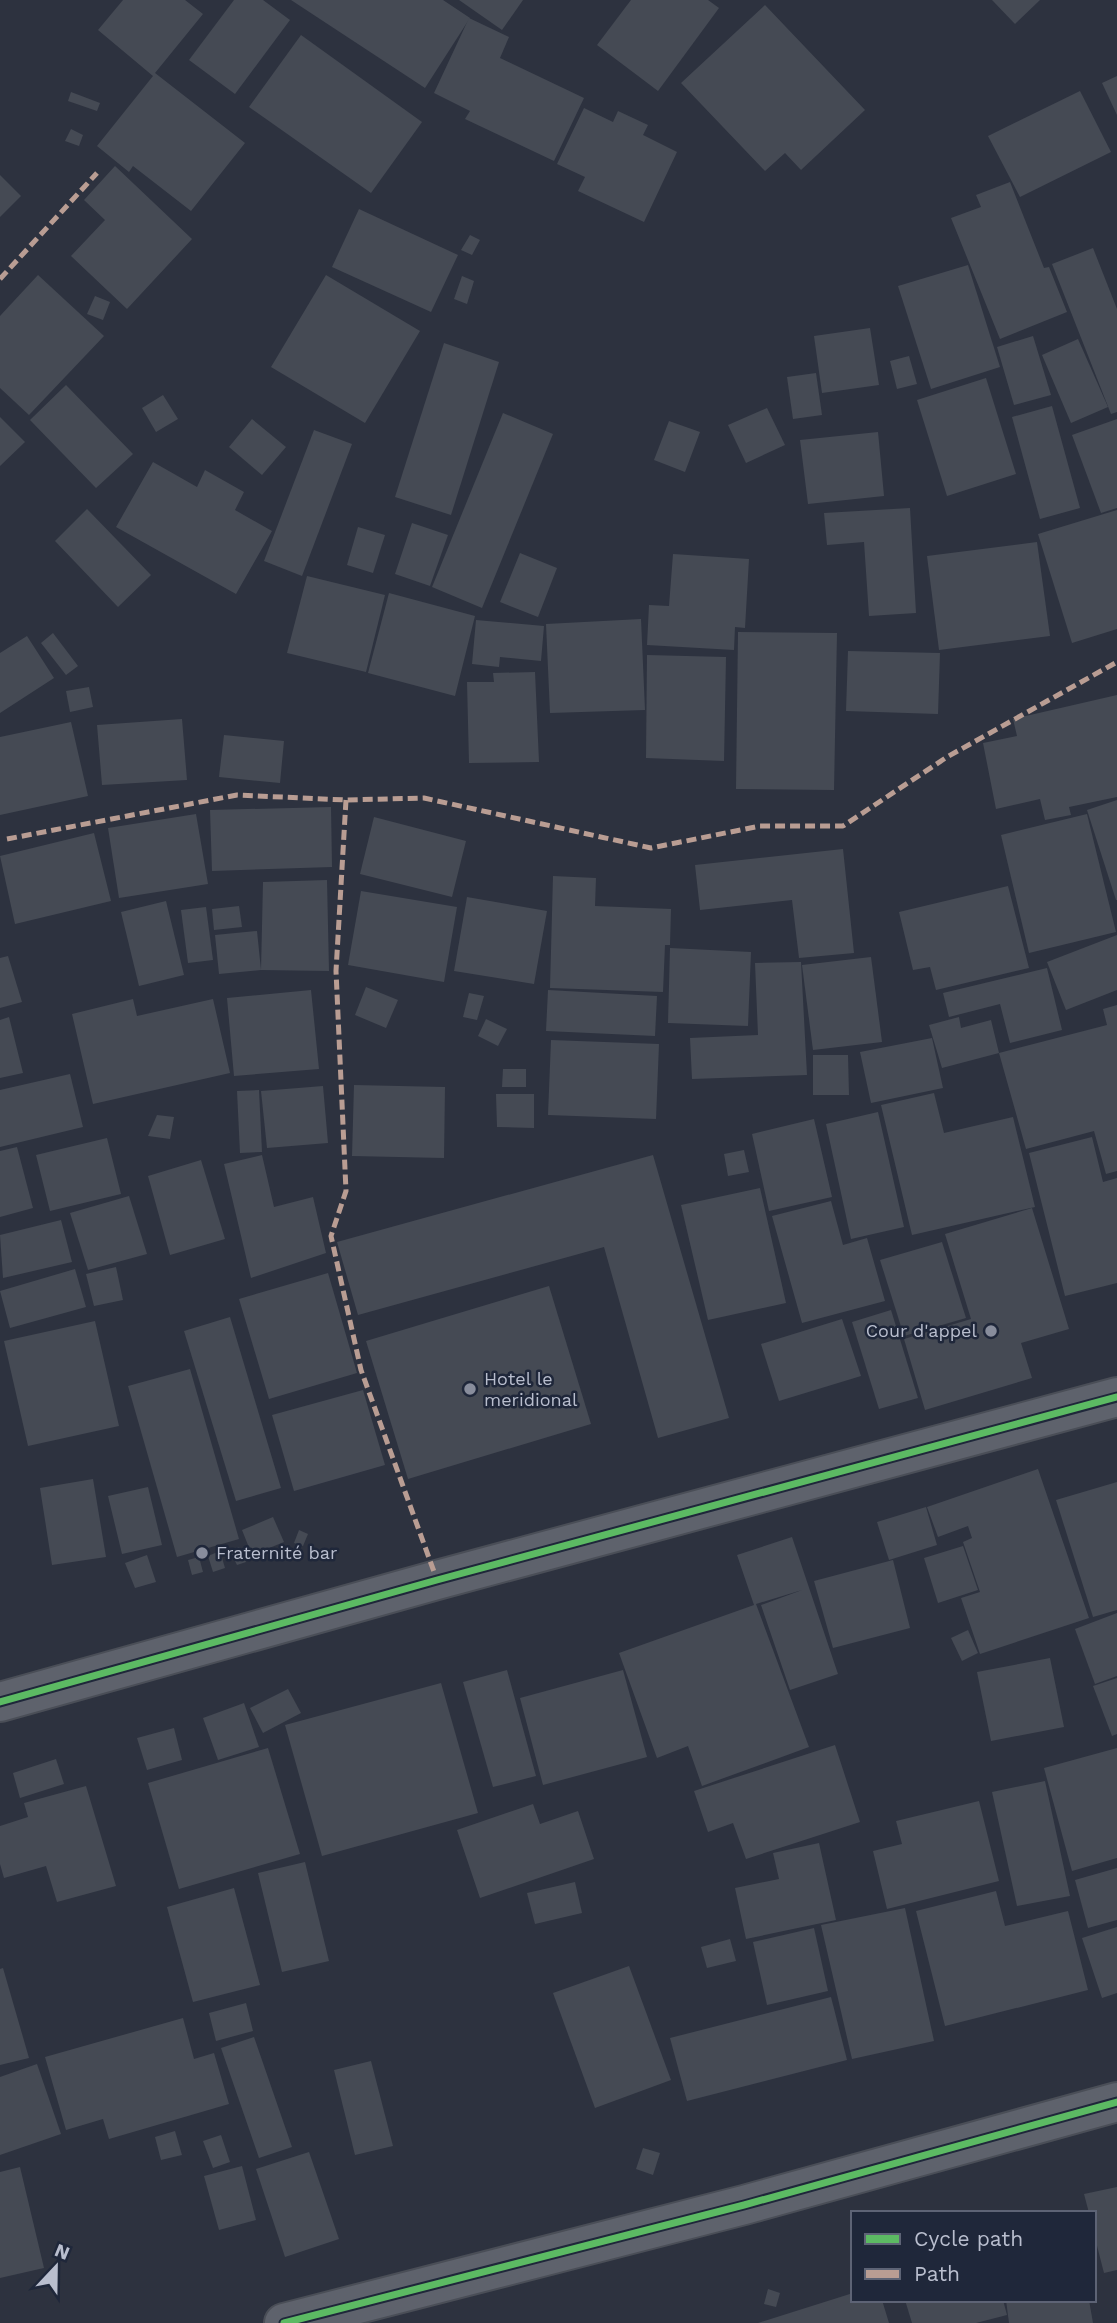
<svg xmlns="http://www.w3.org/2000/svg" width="1117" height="2323" font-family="'Work Sans',sans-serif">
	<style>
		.building { fill: #454a54 }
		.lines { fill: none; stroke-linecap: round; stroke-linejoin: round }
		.street-casing { stroke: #4a4e57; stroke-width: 42 }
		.street { stroke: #5e626c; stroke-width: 38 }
		.quiet { stroke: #b99d93; stroke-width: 5; stroke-dasharray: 10 5; stroke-linecap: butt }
		.cycleway-casing { stroke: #1f273a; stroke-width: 11 }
		.cycleway { stroke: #5cba63; stroke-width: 7 }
		.poi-dot { fill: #888d9c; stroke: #1f273a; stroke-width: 2.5 }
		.labels { text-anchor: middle; stroke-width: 5; stroke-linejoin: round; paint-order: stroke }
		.poi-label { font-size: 18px; fill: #b9bece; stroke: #1f273a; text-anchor: start }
	</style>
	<rect width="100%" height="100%" fill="#2d323f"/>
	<!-- building -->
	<g class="building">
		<path d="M123,0H185L203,14L155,73L245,143L191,211L133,166L129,172L97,146L153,76L98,30Z"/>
		<path d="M234,0H263L290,20L235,94L189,60Z"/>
		<path d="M291,0H443L470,18L425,88Z"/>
		<path d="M459,0H523L502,30Z"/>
		<path d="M631,0H708L719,8L658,91L597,45Z"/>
		<path d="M992,0H1040L1015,24Z"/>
		<path d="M765,5L865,110L801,170L785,153L765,171L681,83Z"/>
		<path d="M469,18L509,37L500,58L584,98L554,161L465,119L470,111L434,93Z"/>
		<path d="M301,35L422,122L371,193L249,107Z"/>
		<path d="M1117,76V115L1102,83Z"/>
		<path d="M1080,91L1111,152L1020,197L988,136Z"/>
		<path d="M71,92L100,103L97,111L68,101Z"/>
		<path d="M584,108L613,122L618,111L648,125L643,135L677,152L644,222L578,191L585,177L557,164Z"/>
		<path d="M71,129L83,135L79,146L65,141Z"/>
		<path d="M115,166L192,239L127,309L71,256L105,220L84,200Z"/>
		<path d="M0,175L21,196L0,217Z"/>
		<path d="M1010,182L1044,268L1049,267L1067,312L1000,339L951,218L981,207L976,195Z"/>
		<path d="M359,209L458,255L431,312L332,267Z"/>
		<path d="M470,235L480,240L472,255L461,250Z"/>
		<path d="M1093,248L1117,309V412L1111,414L1052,264Z"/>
		<path d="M968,265L1000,367L931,389L898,286Z"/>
		<path d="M38,275L104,336L29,415L0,388V316Z"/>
		<path d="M326,275L420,331L365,423L271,367Z"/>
		<path d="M462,276L474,281L467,304L454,299Z"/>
		<path d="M95,296L110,302L103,320L87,314Z"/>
		<path d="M870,328L879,385L822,393L814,336Z"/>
		<path d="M1033,336L1051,395L1014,405L997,347Z"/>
		<path d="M1078,339L1108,407L1071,423L1042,355Z"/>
		<path d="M444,343L499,362L451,515L395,497Z"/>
		<path d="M909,356L917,384L897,389L890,361Z"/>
		<path d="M816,373L822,415L793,419L787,377Z"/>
		<path d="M986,378L1016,474L947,496L917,400Z"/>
		<path d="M66,385L133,454L96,488L30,420Z"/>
		<path d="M163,395L178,419L156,432L142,408Z"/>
		<path d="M1052,406L1080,508L1040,519L1012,417Z"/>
		<path d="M767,408L785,445L746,463L728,425Z"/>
		<path d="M503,413L553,434L482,608L432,587Z"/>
		<path d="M0,417L25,442L0,466Z"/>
		<path d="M252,419L286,447L262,475L229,447Z"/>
		<path d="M1117,419V508L1101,513L1072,435Z"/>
		<path d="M669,421L700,432L685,472L654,460Z"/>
		<path d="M314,430L352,444L302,576L264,561Z"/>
		<path d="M878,432L884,496L808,504L800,440Z"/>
		<path d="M153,462L197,487L205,470L244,492L235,510L272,531L236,594L116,527Z"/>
		<path d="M910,508L916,613L869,616L864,542L827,545L824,513Z"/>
		<path d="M87,509L151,575L118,607L55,541Z"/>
		<path d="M1117,510V629L1072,643L1038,534Z"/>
		<path d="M412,523L448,535L430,586L395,574Z"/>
		<path d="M358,527L385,535L373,573L347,565Z"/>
		<path d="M1037,542L1050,636L939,650L927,556Z"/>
		<path d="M520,553L557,568L538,617L500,602Z"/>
		<path d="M673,554L749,559L745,628L735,627L734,650L647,645L649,605L669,606Z"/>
		<path d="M307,576L385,595L366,672L287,653Z"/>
		<path d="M389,593L475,616L455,696L368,673Z"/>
		<path d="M641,619L645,710L550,713L546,624Z"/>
		<path d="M476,620L544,626L541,661L500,657L499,667L472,664Z"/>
		<path d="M738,632L837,633L834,790L736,789Z"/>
		<path d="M53,633L78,666L66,675L41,643Z"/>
		<path d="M27,636L54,678L0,713V653Z"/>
		<path d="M848,651L940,653L938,714L846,711Z"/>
		<path d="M647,655L726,657L724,761L646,758Z"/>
		<path d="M535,672L539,762L469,763L467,682H494L493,673Z"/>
		<path d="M89,687L93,707L70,712L66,691Z"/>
		<path d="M1117,695V797L1069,807L1071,815L1045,820L1040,799L996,809L983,743L1017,736L1013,719Z"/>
		<path d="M182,719L187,780L102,785L97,725Z"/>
		<path d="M71,722L88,796L0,815V737Z"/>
		<path d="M224,735L284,741L280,783L219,777Z"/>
		<path d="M1117,800V900H1116L1087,810Z"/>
		<path d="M331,807L332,867L212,871L210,810Z"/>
		<path d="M196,814L208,884L119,898L108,828Z"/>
		<path d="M1087,814L1116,932L1029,953L1001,835Z"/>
		<path d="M374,817L466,841L452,897L360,874Z"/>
		<path d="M94,833L111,901L15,924L0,856Z"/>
		<path d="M843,849L854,953L799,958L792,900L700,910L695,865Z"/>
		<path d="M553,876L596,878L595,906L671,909L670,945H665L663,992L550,988Z"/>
		<path d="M327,880L329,971L261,970L263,882Z"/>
		<path d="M1008,886L1029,968L936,990L930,967L913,970L899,912Z"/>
		<path d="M361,891L457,907L444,982L348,965Z"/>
		<path d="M467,897L547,911L534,984L454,971Z"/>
		<path d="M166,901L184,975L139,986L121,912Z"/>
		<path d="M239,906L242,927L214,930L212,909Z"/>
		<path d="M206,907L213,960L188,963L181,910Z"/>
		<path d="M257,931L261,970L219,974L215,935Z"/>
		<path d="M1117,935V990L1066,1010L1047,962Z"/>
		<path d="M670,948L751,952L748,1026L668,1023Z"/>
		<path d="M8,956L22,1002L0,1008V958Z"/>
		<path d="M871,957L882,1042L813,1050L802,965Z"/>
		<path d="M801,962L807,1075L692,1079L690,1038L758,1035L755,963Z"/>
		<path d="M1047,968L1062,1030L1010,1043L1000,1004L949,1017L943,993Z"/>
		<path d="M366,987L398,1000L386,1028L355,1015Z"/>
		<path d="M311,990L319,1069L234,1076L227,998Z"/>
		<path d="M548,990L657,996L655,1036L546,1031Z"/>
		<path d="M469,993L484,996L477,1020L463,1017Z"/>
		<path d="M133,999L137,1016L213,999L230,1073L93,1104L72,1014Z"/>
		<path d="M1117,1005V1171L1106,1174L1094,1131L1026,1149L999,1053L1107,1025L1103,1009Z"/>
		<path d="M9,1017L23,1073L0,1078V1020Z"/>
		<path d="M959,1017L961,1028L991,1020L999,1053L942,1068L929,1025Z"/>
		<path d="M486,1019L507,1029L498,1046L478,1036Z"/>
		<path d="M932,1038L943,1088L871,1103L860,1052Z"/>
		<path d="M551,1040L659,1044L656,1119L548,1115Z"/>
		<path d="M813,1055H848L849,1095H813Z"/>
		<path d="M503,1069H526V1087H502Z"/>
		<path d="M70,1074L83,1127L0,1147V1090Z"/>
		<path d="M354,1085L445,1087L444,1158L352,1156Z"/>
		<path d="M323,1086L328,1143L267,1148L261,1091Z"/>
		<path d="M259,1090L262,1152L240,1153L237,1091Z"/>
		<path d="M934,1093L944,1133L1013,1117L1035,1207L912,1235L881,1105Z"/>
		<path d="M496,1094H534V1128L497,1127Z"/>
		<path d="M878,1112L904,1227L851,1239L826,1124Z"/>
		<path d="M157,1115L174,1117L170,1139L148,1136Z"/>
		<path d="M814,1119L832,1197L769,1211L752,1134Z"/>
		<path d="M1092,1137L1103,1182L1117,1178V1283L1065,1296L1029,1153Z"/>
		<path d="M107,1138L121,1194L50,1211L36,1155Z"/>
		<path d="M17,1147L33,1208L0,1217V1151Z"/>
		<path d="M744,1150L749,1172L728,1176L724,1154Z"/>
		<path d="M262,1155L274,1207L313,1197L326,1253L251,1278L224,1164Z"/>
		<path d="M653,1155L729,1418L658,1438L604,1247L358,1315L337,1242Z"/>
		<path d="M201,1160L225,1239L170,1255L148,1176Z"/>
		<path d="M760,1188L786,1303L708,1320L681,1205Z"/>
		<path d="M129,1196L147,1254L88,1270L70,1213Z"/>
		<path d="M831,1201L843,1245L867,1238L885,1301L802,1323L772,1216Z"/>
		<path d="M1032,1208L1069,1329L1021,1343L1032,1378L925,1410L904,1339L971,1319L945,1234Z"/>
		<path d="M61,1220L72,1262L3,1278L0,1235Z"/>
		<path d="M942,1242L966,1318L904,1336L880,1260Z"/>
		<path d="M116,1267L123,1300L94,1306L86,1274Z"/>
		<path d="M75,1269L86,1307L10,1328L0,1291Z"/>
		<path d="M328,1273L357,1373L269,1399L239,1299Z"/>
		<path d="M549,1286L591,1424L408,1479L366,1341Z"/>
		<path d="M891,1310L918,1398L879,1409L852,1322Z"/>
		<path d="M230,1317L281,1488L236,1501L184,1331Z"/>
		<path d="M842,1319L861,1376L779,1401L761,1344Z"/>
		<path d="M95,1321L119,1426L28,1446L4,1341Z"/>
		<path d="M190,1369L239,1539L177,1557L128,1386Z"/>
		<path d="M363,1390L385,1465L294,1491L272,1415Z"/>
		<path d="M1038,1469L1089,1618L980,1654L961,1598L980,1592L963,1542L972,1538L968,1526L938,1537L927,1507Z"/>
		<path d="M93,1479L106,1557L52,1565L40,1488Z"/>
		<path d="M1117,1482V1610L1093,1617L1056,1500Z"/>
		<path d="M148,1487L162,1545L122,1554L108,1496Z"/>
		<path d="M926,1507L937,1545L889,1560L877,1522Z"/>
		<path d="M273,1517L284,1542L252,1555L242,1530Z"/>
		<path d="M299,1530L308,1534L303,1546L294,1543Z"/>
		<path d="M792,1537L838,1674L790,1690L761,1605L802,1590L756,1604L809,1747L702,1786L688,1746L657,1758L619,1653L754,1605L737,1555Z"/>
		<path d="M963,1546L978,1590L938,1603L924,1558Z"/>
		<path d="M239,1547L246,1562L237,1565L230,1551Z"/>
		<path d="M220,1551L225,1568L213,1572L208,1556Z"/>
		<path d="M147,1555L156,1582L135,1588L125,1563Z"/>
		<path d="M199,1557L203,1572L192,1575L188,1560Z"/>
		<path d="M893,1560L910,1628L833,1648L814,1581Z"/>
		<path d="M1117,1613V1676L1095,1684L1075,1629Z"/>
		<path d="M968,1630L978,1653L962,1661L951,1638Z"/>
		<path d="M1050,1658L1064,1727L991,1741L977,1672Z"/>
		<path d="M507,1670L536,1776L493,1787L463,1682Z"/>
		<path d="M623,1670L647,1757L543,1785L520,1698Z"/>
		<path d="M1117,1678V1734L1112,1736L1093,1686Z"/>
		<path d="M441,1683L478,1813L322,1856L285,1725Z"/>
		<path d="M288,1689L301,1713L263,1733L250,1708Z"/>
		<path d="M244,1703L259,1747L218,1760L203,1718Z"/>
		<path d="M174,1728L182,1760L147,1770L137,1738Z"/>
		<path d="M835,1745L860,1822L746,1859L733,1823L708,1832L694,1791Z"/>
		<path d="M268,1748L300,1854L179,1889L148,1783Z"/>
		<path d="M1117,1748V1858L1072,1871L1044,1768Z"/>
		<path d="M56,1759L64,1784L20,1798L13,1773Z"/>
		<path d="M1045,1781L1070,1896L1017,1906L992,1792Z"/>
		<path d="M86,1786L116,1886L57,1902L46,1866L4,1878L0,1864V1826L28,1817L24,1803Z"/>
		<path d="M979,1801L999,1881L887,1909L873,1851L902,1844L896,1821Z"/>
		<path d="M533,1804L540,1824L578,1811L594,1859L480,1898L457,1830Z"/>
		<path d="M819,1843L836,1920L746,1939L735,1888L779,1879L773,1853Z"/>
		<path d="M305,1862L329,1961L282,1972L258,1873Z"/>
		<path d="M1117,1868V1920L1088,1928L1075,1880Z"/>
		<path d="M575,1882L582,1913L535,1924L527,1893Z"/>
		<path d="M234,1888L260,1985L193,2002L167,1907Z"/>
		<path d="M996,1891L1005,1926L1068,1911L1088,1990L945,2026L916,1911Z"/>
		<path d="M905,1908L934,2041L852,2059L821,1925Z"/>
		<path d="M1117,1927V1993L1102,1998L1082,1938Z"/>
		<path d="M814,1928L828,1991L767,2005L753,1942Z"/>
		<path d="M730,1939L736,1961L707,1968L701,1947Z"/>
		<path d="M629,1966L671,2080L595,2108L553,1993Z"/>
		<path d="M3,1968L29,2058L0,2065V1969Z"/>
		<path d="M831,1997L847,2060L687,2101L670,2038Z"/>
		<path d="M246,2003L253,2031L216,2041L209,2013Z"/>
		<path d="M183,2018L194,2059L214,2053L229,2104L109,2139L103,2119L66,2130L45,2057Z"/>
		<path d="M254,2037L292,2147L259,2158L221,2048Z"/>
		<path d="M371,2061L393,2146L355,2155L334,2070Z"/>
		<path d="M37,2064L61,2134L0,2155V2077Z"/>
		<path d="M175,2131L182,2155L161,2160L155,2137Z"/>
		<path d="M221,2135L230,2162L213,2168L203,2141Z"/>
		<path d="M643,2148L660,2153L653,2175L636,2169Z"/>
		<path d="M309,2152L339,2239L285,2257L256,2169Z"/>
		<path d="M242,2166L256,2220L219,2230L204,2176Z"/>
		<path d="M20,2167L44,2268L0,2278V2172Z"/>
		<path d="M1117,2187V2270L1104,2273L1094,2234V2213H1089L1084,2194Z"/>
		<path d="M768,2289L780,2293L776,2307L764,2304Z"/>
		<path d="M853,2293V2300H882L889,2323H758Z"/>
		<path d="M905,2300H1003L1007,2315L976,2323H912Z"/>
		<path d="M1006,2300H1089L1093,2323H1009Z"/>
	</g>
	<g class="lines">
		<defs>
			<g id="street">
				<path d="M0,1702L437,1580L1117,1397"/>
				<path d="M284,2323L744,2205L1117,2102"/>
			</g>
		</defs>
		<!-- street casing -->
		<use href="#street" class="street-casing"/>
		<!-- street -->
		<use href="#street" class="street"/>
		<!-- quiet -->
		<g class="quiet">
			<path d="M0,279L97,173"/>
			<path d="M346,800L336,971L346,1191L331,1236L361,1370L437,1580"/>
			<path d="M7,839L237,795L346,800L424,798L651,848L760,826H843L947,757L1117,662"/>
		</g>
		<defs>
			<g id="cycleway">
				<path d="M0,1702L437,1580L1117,1397"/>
				<path d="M284,2323L744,2205L1117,2102"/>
			</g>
		</defs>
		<!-- cycleway casing -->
		<use href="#cycleway" class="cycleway-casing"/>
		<!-- cycleway -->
		<use href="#cycleway" class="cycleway"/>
	</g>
	<!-- markers -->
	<g class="poi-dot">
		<circle cx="991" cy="1331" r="7"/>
		<circle cx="470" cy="1389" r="7"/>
		<circle cx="202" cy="1553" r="7"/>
	</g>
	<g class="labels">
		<!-- poi labels -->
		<g class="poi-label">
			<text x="977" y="1337" text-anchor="end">Cour d'appel</text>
			<text x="484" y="1385">Hotel le<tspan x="484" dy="21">meridional</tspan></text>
			<text x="216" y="1559">Fraternité bar</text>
		</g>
	</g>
	<!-- legend -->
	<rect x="851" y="2211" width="245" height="91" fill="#1f273a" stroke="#5d6375" stroke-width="2"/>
	<rect x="865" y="2234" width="35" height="10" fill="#5cba63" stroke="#5d6375" stroke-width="2"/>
	<text x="914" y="2246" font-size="21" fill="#b9bece">Cycle path</text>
	<rect x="865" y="2269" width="35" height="10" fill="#b99d93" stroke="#5d6375" stroke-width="2"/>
	<text x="914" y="2281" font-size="21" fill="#b9bece">Path</text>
	<!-- north arrow -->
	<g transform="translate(56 2267) rotate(22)" stroke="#1f273a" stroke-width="5" paint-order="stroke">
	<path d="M0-5L12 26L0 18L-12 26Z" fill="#b9bece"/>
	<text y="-10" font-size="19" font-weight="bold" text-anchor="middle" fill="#b9bece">N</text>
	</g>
</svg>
